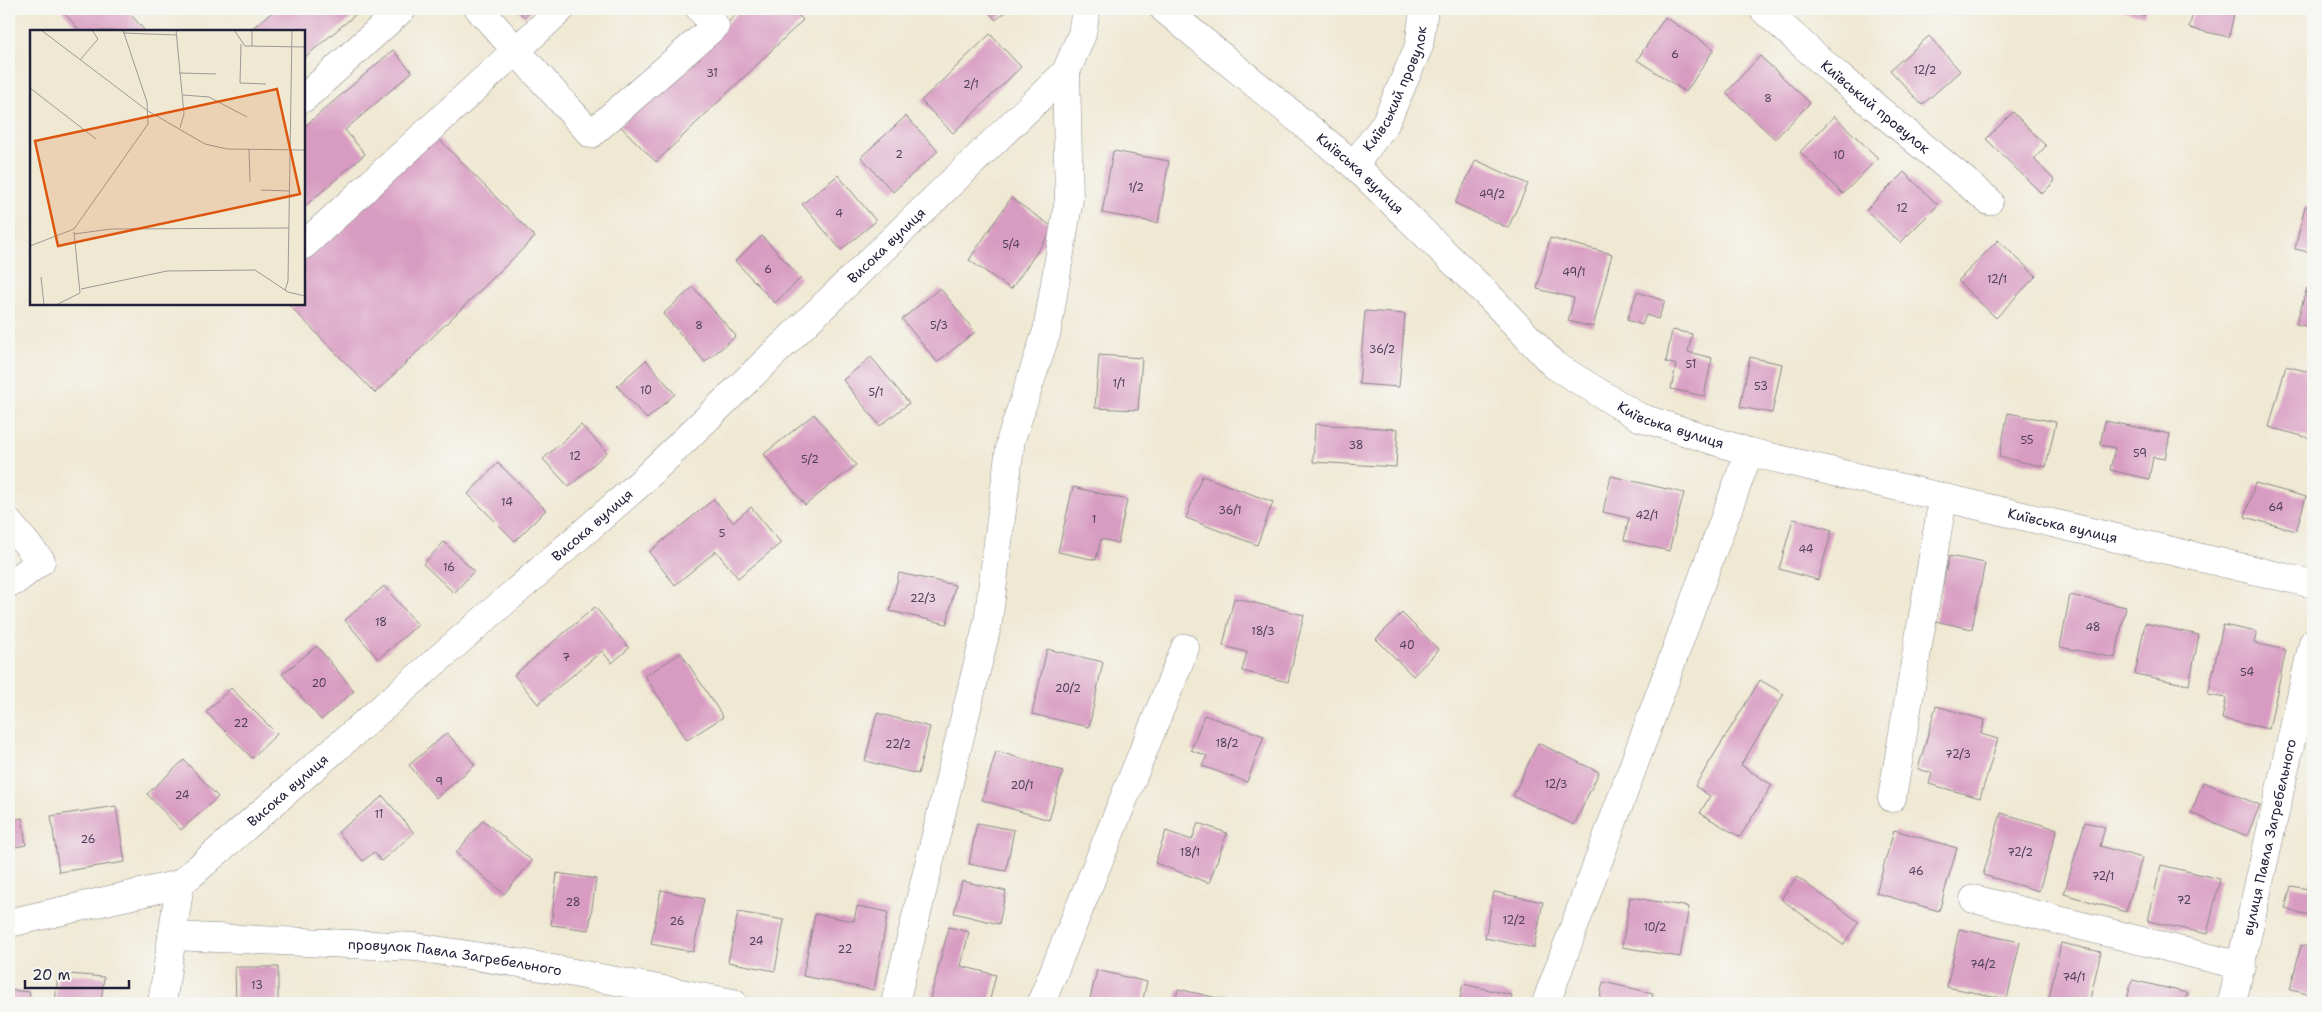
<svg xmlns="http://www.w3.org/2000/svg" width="2322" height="1012" font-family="'Shantell Sans',sans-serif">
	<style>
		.building { fill: #d89bc1 }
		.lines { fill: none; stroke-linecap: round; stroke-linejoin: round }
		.minor-casing { stroke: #888586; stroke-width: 29 }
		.minor { stroke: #fff; stroke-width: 28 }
		.labels { text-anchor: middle; stroke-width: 4.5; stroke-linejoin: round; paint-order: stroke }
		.number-label { font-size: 11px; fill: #50405c }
		.street-label { font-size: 14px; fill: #22223b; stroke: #f6f6f2 }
		.inset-road { fill: none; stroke: #9d9996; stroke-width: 1 }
		.view { fill: #de560e; fill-opacity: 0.15; stroke: #de560e; stroke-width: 2.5 }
		.inset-edge { fill: none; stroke: #22223b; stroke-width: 2.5 }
	</style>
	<rect width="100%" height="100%" fill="#f6f6f2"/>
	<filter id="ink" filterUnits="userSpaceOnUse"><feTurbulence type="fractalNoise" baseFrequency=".02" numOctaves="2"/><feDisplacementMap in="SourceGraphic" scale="10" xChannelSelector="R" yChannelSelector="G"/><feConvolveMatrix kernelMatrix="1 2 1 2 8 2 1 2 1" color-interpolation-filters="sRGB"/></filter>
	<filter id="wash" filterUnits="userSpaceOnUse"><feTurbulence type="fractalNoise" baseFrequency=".0096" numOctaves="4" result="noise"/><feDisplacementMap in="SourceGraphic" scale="20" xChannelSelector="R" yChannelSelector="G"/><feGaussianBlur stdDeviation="1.12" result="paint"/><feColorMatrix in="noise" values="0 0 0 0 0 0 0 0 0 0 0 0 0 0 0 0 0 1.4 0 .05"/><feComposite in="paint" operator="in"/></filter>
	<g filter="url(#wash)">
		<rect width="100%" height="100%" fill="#efe8d2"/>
		<g id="blocks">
			<!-- building -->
			<g class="building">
				<path d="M61,9H126L145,31H80Z"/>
				<path d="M276,9H362L304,58V31H249Z"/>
				<path d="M517,9H534L524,17Z"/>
				<path d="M742,9H792L803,20L656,162L620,126Z"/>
				<path d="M986,9H1008L996,20Z"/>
				<path d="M2118,9H2146L2144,16Z"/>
				<path d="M2194,9H2235L2229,37L2189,28Z"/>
				<path d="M1665,17L1714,49L1686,92L1637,60Z"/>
				<path d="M990,34L1021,67L953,133L921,101Z"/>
				<path d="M1929,36L1960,71L1922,105L1890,70Z"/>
				<path d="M393,50L412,72L345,130L365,154L304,207V127Z"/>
				<path d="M1760,56L1810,103L1775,139L1726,93Z"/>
				<path d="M2013,112L2046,146L2034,159L2055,181L2042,194L1986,139Z"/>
				<path d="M906,116L938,151L893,192L861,157Z"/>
				<path d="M1834,116L1878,158L1843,194L1800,152Z"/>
				<path d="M434,134L535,237L375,393L288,304H304V260Z"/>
				<path d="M1113,151L1169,161L1158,223L1102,213Z"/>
				<path d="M1476,160L1528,184L1508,228L1455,203Z"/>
				<path d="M1904,172L1938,205L1900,243L1866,210Z"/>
				<path d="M838,175L876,221L841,250L802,204Z"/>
				<path d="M1011,198L1054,228L1011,289L969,260Z"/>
				<path d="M2305,206L2313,208V253L2295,249Z"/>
				<path d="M762,236L801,278L775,303L735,261Z"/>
				<path d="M1550,238L1612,254L1593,327L1568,321L1574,298L1537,289Z"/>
				<path d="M1998,240L2036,276L1996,318L1958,281Z"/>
				<path d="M693,287L736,336L705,362L663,314Z"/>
				<path d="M940,288L975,332L937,362L902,319Z"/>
				<path d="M2307,288L2313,290V328L2296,324Z"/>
				<path d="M1637,292L1665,301L1658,319L1646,315L1642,325L1627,320Z"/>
				<path d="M1365,311L1405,314L1399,387L1359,384Z"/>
				<path d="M1672,330L1692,334L1688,352L1712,358L1704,396L1671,389L1676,365L1666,362Z"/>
				<path d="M1099,355L1142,358L1138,410L1095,408Z"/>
				<path d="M871,357L909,403L880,426L843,380Z"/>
				<path d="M1750,357L1782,364L1772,413L1740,407Z"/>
				<path d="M646,360L675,394L647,419L617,386Z"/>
				<path d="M2286,366L2313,373V439L2269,427Z"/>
				<path d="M2008,413L2056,422L2046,467L1999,457Z"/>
				<path d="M814,414L856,465L805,505L764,454Z"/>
				<path d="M2105,421L2170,434L2165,459L2153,457L2149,479L2110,470L2115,448L2100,445Z"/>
				<path d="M1315,424L1398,429L1396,467L1313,462Z"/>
				<path d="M581,425L607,452L569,487L543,459Z"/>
				<path d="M498,463L546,510L515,541L468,494Z"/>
				<path d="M1202,476L1273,502L1257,545L1186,518Z"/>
				<path d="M1611,476L1684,493L1669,551L1624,540L1629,518L1603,512Z"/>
				<path d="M2255,483L2306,497L2296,531L2245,517Z"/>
				<path d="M1073,487L1127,500L1118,543L1101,539L1096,560L1058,552Z"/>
				<path d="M714,499L733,522L751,507L781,543L738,578L716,551L675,585L649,552Z"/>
				<path d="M1793,519L1832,530L1818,580L1779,569Z"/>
				<path d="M444,542L474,571L454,593L423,564Z"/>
				<path d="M1949,556L1985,563L1972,629L1935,621Z"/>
				<path d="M899,573L955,585L947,624L890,611Z"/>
				<path d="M384,586L418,625L378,659L345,620Z"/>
				<path d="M2070,595L2126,607L2115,658L2060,647Z"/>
				<path d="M1234,598L1304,615L1288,682L1242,671L1247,652L1223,646Z"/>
				<path d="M595,607L629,648L612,663L602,651L538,704L514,675Z"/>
				<path d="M1402,613L1439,650L1413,676L1376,639Z"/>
				<path d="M2145,623L2199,635L2189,685L2135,674Z"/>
				<path d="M2223,625L2257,632L2254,643L2286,650L2269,729L2222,719L2226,698L2208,695Z"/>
				<path d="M317,646L354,691L321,720L282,674Z"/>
				<path d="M1047,649L1103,662L1089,727L1032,714Z"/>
				<path d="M681,653L723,717L687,740L645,676Z"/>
				<path d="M1760,680L1784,694L1741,765L1772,785L1740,837L1700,813L1710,796L1695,786Z"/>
				<path d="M231,688L277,734L252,758L206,712Z"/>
				<path d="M1936,706L1985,720L1981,734L1998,739L1980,798L1929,784L1932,773L1918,769Z"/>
				<path d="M877,713L930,727L918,774L865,761Z"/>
				<path d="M1204,715L1264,736L1247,782L1202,766L1207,756L1191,750Z"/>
				<path d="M447,733L475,765L436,798L409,765Z"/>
				<path d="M1538,743L1599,772L1574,825L1513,796Z"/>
				<path d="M996,751L1063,771L1049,820L982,800Z"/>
				<path d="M184,760L218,797L181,830L147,794Z"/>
				<path d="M2203,782L2260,805L2247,836L2191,813Z"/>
				<path d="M383,796L414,833L381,861L374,852L363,861L338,832Z"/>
				<path d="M116,806L125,862L59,872L51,816Z"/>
				<path d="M2001,813L2057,829L2039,891L1983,875Z"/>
				<path d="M22,818L26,845L9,848V821Z"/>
				<path d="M483,820L532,861L504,894L456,853Z"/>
				<path d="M2085,822L2105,827L2100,846L2142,858L2126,912L2064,894Z"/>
				<path d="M977,823L1014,830L1006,871L969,864Z"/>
				<path d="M1198,823L1227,833L1209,883L1155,863L1166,831L1192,840Z"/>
				<path d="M1894,830L1957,848L1939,911L1876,893Z"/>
				<path d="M2161,865L2220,879L2207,934L2148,921Z"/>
				<path d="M2313,870V916L2285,909L2291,886L2308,889Z"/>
				<path d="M557,873L596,879L589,930L551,925Z"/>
				<path d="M1797,877L1859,922L1843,945L1781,899Z"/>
				<path d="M962,881L1006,891L999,924L954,913Z"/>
				<path d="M661,890L704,899L693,952L651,944Z"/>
				<path d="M1494,892L1543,902L1534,948L1485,938Z"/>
				<path d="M1630,897L1689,907L1680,957L1622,947Z"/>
				<path d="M857,906L888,912L874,990L803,976L815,914L854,921Z"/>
				<path d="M738,912L784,920L775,971L728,962Z"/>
				<path d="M949,927L969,932L961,966L996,975L989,1003H929Z"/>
				<path d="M1959,929L2020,942L2007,999L1947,987Z"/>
				<path d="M2061,943L2101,952L2089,1003H2048Z"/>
				<path d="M2301,945L2313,948V995L2290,990Z"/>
				<path d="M235,967H278V1003H236Z"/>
				<path d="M1097,970L1147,982L1142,1003H1089Z"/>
				<path d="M58,973L104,977L101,1003H55Z"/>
				<path d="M2132,980L2188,993L2185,1003H2126Z"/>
				<path d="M1603,982L1653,993L1651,1003H1599Z"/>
				<path d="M1463,984L1512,995L1510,1003H1459Z"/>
				<path d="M1178,989L1226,1000L1225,1003H1175Z"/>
				<path d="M9,990L30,992L29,1003H9Z"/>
			</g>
		</g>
	</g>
	<g filter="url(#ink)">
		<use href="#blocks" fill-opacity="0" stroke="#888586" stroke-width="1"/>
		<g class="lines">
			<defs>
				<g id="minor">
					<path d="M479,9L591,134L715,26L700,9"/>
					<path id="s1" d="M1164,9L1354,165L1491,298L1554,365L1639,417L1749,452L2313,584"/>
					<path id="s2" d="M1763,9L1838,76L1989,201"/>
					<path d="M304,98L402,9"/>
					<path id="s3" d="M1354,165L1385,124L1419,46L1424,9"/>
					<path d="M304,245L561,9"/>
					<path d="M9,523L41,561L15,581L9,582"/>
					<path d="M1892,798L1943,498"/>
					<path d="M1974,899L2242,966"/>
					<path id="s4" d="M9,923L180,884L637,486L1066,72L1082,34L1086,9"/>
					<path id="s5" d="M172,936L416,947L526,964L733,1003"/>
					<path d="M162,1003L180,884"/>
					<path d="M895,1003L988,622L1011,439L1047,331L1069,199L1066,72"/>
					<path d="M1041,1003L1185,648"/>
					<path d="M1546,1003L1749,452"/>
					<path id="s6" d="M2232,1003L2313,643"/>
				</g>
			</defs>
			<!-- minor casing -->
			<use href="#minor" class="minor-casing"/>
			<!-- minor -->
			<use href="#minor" class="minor"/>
		</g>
	</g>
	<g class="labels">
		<!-- number labels -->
		<g class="number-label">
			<text x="1675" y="58">6</text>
			<text x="1925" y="74">12/2</text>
			<text x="712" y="77">31</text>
			<text x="971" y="88">2/1</text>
			<text x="1768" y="102">8</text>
			<text x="899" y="158">2</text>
			<text x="1839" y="159">10</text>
			<text x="1136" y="191">1/2</text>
			<text x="1492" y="198">49/2</text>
			<text x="1902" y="212">12</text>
			<text x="839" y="217">4</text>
			<text x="1011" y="248">5/4</text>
			<text x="768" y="273">6</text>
			<text x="1574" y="276">49/1</text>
			<text x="1997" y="283">12/1</text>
			<text x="699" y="329">8</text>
			<text x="939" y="329">5/3</text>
			<text x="1382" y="353">36/2</text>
			<text x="1691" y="368">51</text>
			<text x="1119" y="387">1/1</text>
			<text x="1761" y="390">53</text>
			<text x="646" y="394">10</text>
			<text x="876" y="396">5/1</text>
			<text x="2027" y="444">55</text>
			<text x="1356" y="449">38</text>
			<text x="2140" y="457">59</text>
			<text x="575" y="460">12</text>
			<text x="810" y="463">5/2</text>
			<text x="507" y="506">14</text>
			<text x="2276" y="511">64</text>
			<text x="1230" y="514">36/1</text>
			<text x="1647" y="519">42/1</text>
			<text x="1094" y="523">1</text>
			<text x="722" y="537">5</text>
			<text x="1806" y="553">44</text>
			<text x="449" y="571">16</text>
			<text x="923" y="602">22/3</text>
			<text x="381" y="626">18</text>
			<text x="2093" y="631">48</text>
			<text x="1263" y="635">18/3</text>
			<text x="1407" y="649">40</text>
			<text x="566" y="661">7</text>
			<text x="2247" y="676">54</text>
			<text x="319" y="687">20</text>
			<text x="1068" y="692">20/2</text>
			<text x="241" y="727">22</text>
			<text x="1227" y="747">18/2</text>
			<text x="898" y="748">22/2</text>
			<text x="1958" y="758">72/3</text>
			<text x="439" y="785">9</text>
			<text x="1556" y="788">12/3</text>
			<text x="1022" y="789">20/1</text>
			<text x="182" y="799">24</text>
			<text x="379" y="818">11</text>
			<text x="88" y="843">26</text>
			<text x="1190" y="856">18/1</text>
			<text x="2020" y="856">72/2</text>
			<text x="1916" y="875">46</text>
			<text x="2103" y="880">72/1</text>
			<text x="2184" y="904">72</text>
			<text x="573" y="906">28</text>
			<text x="1514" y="924">12/2</text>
			<text x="677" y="925">26</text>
			<text x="1655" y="931">10/2</text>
			<text x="756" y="945">24</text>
			<text x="845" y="953">22</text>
			<text x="1983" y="968">74/2</text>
			<text x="2074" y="981">74/1</text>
			<text x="257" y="989">13</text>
		</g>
		<!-- street labels -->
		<g class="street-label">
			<text dy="5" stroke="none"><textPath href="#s3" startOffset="88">Київський провулок</textPath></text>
			<text dy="5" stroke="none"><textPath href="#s2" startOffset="149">Київський провулок</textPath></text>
			<text dy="5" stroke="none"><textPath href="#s1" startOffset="256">Київська вулиця</textPath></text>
			<text dy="5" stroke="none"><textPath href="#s4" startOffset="1128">Висока вулиця</textPath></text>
			<text dy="5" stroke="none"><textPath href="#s1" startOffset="661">Київська вулиця</textPath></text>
			<text dy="5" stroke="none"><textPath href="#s4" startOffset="722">Висока вулиця</textPath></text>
			<text dy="5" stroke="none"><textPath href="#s1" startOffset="1066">Київська вулиця</textPath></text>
			<text dy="5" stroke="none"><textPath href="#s4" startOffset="318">Висока вулиця</textPath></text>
			<text dy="5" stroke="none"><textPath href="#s6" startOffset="170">вулиця Павла Загребельного</textPath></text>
			<text dy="5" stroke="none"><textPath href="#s5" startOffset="284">провулок Павла Загребельного</textPath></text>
		</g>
	</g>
	<!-- overview -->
	<g transform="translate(30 30)">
		<rect width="275" height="275" fill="#efe8d2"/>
		<path class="inset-road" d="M11,0L118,81L175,114L197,119L275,120M146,0L154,84L150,98M204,0L215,16L275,17M93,3L147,5M211,14L210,53L236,54M222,16V0M50,30L68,9L62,0M149,43L186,44M0,58L66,109M153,65L179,67L217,87M219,119L220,152M231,160L260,161M44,204L81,199L259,198M0,216L44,199L118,94L117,72L93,0M11,247L14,275M51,259L137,241L225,240L258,262L275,266M255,260L258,251L262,0M26,275L50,263L44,202"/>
		<path class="view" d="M247,59L270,164L28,216L5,111Z"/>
		<rect width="275" height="275" class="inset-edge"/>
	</g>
	<!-- margin -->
	<rect width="2322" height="1012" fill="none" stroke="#f6f6f2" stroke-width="30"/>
	<!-- scale -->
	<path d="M25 980v8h104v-8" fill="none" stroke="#22223b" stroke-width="2.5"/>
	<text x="32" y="980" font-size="15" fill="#22223b" stroke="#f6f6f2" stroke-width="4" paint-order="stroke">20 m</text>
</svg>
